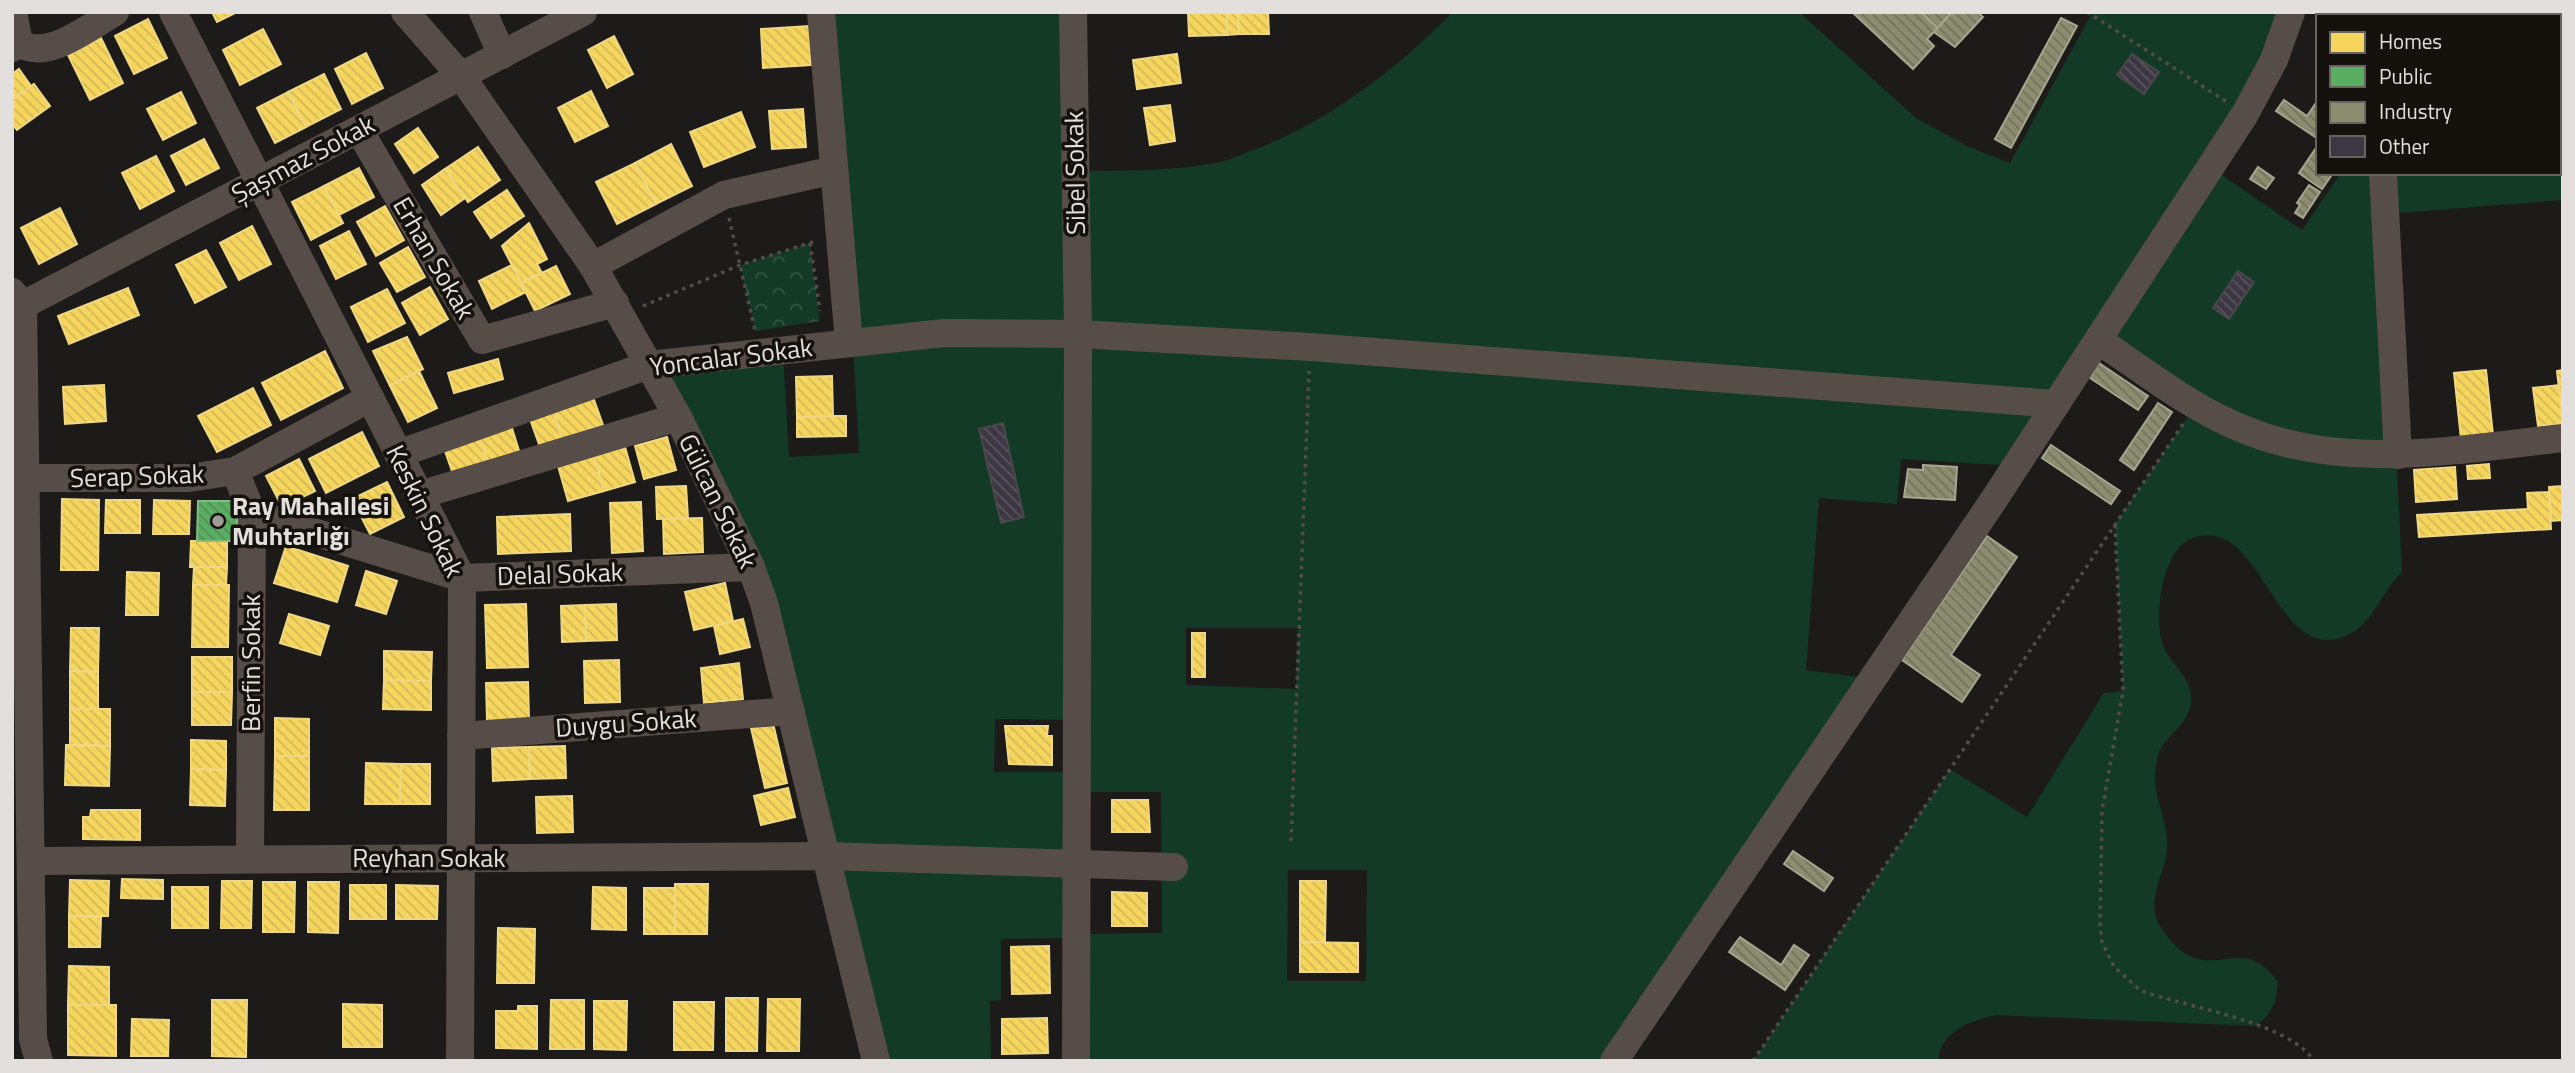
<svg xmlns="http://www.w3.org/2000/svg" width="2575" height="1073" font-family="'Titillium Web',sans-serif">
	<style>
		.grass { fill: #133927; fill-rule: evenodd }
		.forest { fill: url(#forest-crowns) }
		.homes { fill: url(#homes-back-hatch); stroke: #f0d882; stroke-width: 2 }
		.public { fill: url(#public-back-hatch); stroke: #83bd86; stroke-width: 2 }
		.industry { fill: url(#industry-back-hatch); stroke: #a6a58f; stroke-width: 2 }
		.building { fill: url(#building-back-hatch); stroke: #494948; stroke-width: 2 }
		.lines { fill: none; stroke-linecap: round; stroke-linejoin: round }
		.path { stroke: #534c49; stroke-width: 3.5; stroke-dasharray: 3.5 5; stroke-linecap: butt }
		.minor { stroke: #574d48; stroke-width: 28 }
		.poi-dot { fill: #9d9a98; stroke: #15120e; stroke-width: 2.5 }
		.labels { text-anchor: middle; stroke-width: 7; stroke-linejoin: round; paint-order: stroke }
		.street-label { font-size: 26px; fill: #e2dfdc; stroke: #15120e }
		.poi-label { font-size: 26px; font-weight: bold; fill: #e2dfdc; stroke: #15120e; text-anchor: start }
	</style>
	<defs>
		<pattern id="forest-crowns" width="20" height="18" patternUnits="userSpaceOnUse" patternTransform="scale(1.75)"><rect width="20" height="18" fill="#133927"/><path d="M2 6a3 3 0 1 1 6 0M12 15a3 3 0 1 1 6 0" fill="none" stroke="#355546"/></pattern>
		<pattern id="homes-back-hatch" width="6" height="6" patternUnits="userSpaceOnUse" patternTransform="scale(1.75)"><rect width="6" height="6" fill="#f6d55c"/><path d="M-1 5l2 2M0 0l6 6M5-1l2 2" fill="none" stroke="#d2b857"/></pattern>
		<pattern id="public-back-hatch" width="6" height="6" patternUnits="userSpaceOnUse" patternTransform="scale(1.75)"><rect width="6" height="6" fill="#5aae61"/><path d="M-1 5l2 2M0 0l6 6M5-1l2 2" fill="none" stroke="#538e58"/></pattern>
		<pattern id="industry-back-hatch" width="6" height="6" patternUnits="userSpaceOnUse" patternTransform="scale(1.75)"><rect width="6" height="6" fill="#8c8c6e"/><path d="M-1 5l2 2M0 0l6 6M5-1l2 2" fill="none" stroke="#73725f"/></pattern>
		<pattern id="building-back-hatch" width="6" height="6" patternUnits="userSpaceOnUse" patternTransform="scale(1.75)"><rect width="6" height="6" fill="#3d3744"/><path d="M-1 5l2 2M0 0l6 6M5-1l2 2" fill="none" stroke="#59545e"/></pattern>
	</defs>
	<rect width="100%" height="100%" fill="#1d1b19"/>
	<!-- grass -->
	<g class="grass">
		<path d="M821,12H1073L1076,171C1124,171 1173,171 1221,162C1233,159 1245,153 1256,149C1332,120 1396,69 1453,12H1799L1916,118L1969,147L2010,163L2091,15L2087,12H2291L2210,167L2302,230L2341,173H2559V53L2563,76V200L2385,214L2402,573C2383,589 2376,616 2356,630C2276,682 2266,512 2193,538C2162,548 2154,616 2162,642C2168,665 2198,680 2190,708C2184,728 2164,737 2158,755C2149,790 2163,806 2167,838C2171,873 2138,901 2165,933C2172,943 2181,953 2193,957C2226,970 2245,938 2278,982C2276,1002 2273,1014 2255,1026L1995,1015C1969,1022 1942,1030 1938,1061H1753L1950,769L2027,817L2104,693L2123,691L2115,524L2196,405L2098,340L2016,466L1901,459L1897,504L1819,498L1806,670L1872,679L1614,1061H1076V938L1001,939V1000L990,1001L991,1061H876L764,603L649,365L783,350L789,457L859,453L853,343ZM1186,628H1298L1296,689L1186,685ZM995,719L1077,720V772H994ZM1077,792H1161L1162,933L1077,934ZM1288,870H1367L1366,981H1287Z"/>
		<path d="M2375,12H2553L2554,16H2375Z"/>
	</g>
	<!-- forest -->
	<path class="forest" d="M810,243L820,321L755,331L740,265Z"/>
	<!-- homes -->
	<g class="homes">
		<path d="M212,12H237L217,22Z"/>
		<path d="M1188,12H1227V35L1189,36Z"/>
		<path d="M1227,12H1238L1239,34L1227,35Z"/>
		<path d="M1238,12H1268L1269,34H1239Z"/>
		<path d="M148,19L167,58L134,74L115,36Z"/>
		<path d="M809,26L811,65L763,68L761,29Z"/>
		<path d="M263,29L281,64L240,85L223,50Z"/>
		<path d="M614,36L633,74L607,88L588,50Z"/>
		<path d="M101,38L123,83L90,100L68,55Z"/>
		<path d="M366,53L383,88L352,104L335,69Z"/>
		<path d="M1177,54L1181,83L1137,89L1133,60Z"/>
		<path d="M19,69L31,86L12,100V74Z"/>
		<path d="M324,74L341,109L306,127L288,92Z"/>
		<path d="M34,84L50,106L17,130L12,124V100Z"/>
		<path d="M591,91L608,126L575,142L558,108Z"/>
		<path d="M181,92L196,123L163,140L147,109Z"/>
		<path d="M288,92L306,127L275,143L257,108Z"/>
		<path d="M1170,105L1175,141L1150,145L1144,108Z"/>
		<path d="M803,109L806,147L772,149L769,111Z"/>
		<path d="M741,112L755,147L704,167L690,132Z"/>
		<path d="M418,128L438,157L414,173L395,144Z"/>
		<path d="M204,139L219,168L186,185L171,156Z"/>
		<path d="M671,144L692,186L656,204L635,163Z"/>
		<path d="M478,147L500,180L468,202L445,169Z"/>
		<path d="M156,156L174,191L140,209L122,173Z"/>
		<path d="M635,163L656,204L617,224L596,182Z"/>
		<path d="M359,168L374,197L339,215L324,186Z"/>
		<path d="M445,169L465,198L441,215L422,185Z"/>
		<path d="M324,186L343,223L311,240L292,202Z"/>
		<path d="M507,190L524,216L491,238L474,212Z"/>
		<path d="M385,206L404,240L376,256L357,222Z"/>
		<path d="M60,208L77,244L39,264L21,228Z"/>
		<path d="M529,223L547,259L537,264L542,273L521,283L502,246Z"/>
		<path d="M252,226L271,264L239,280L220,243Z"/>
		<path d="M349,231L366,264L336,279L320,246Z"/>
		<path d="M408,247L425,277L397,292L380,263Z"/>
		<path d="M206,250L226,287L195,303L176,265Z"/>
		<path d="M512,265L526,292L492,309L479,281Z"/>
		<path d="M556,266L570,294L535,311L521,283Z"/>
		<path d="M430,287L448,319L420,335L402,303Z"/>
		<path d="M128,288L139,315L69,344L58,316Z"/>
		<path d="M387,289L405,323L368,342L351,307Z"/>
		<path d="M407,337L423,369L390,386L373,351Z"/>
		<path d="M325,351L343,388L281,420L262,383Z"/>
		<path d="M498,359L503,379L454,393L448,373Z"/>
		<path d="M2486,370L2493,435L2461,439L2454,373Z"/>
		<path d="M2563,370V415H2562L2557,371Z"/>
		<path d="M419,371L437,408L408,422L390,386Z"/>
		<path d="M832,376L833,416L797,417L796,377Z"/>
		<path d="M104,385L106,421L65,424L63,387Z"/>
		<path d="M2559,385L2563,424L2538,426L2533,388Z"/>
		<path d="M253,388L271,425L217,452L198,416Z"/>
		<path d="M593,397L603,425L562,439L553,411Z"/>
		<path d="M553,411L562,439L540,447L530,419Z"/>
		<path d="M833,416H846V436L797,437V417Z"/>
		<path d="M511,425L520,454L489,465L479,436Z"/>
		<path d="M362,432L379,466L326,493L309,459Z"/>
		<path d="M479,436L489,465L454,477L444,448Z"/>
		<path d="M667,437L676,470L644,479L635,446Z"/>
		<path d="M625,447L635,482L604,491L594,456Z"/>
		<path d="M594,456L604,491L568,501L558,466Z"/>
		<path d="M299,459L315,491L282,507L266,476Z"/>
		<path d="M2489,464L2490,478L2468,479L2467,466Z"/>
		<path d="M2455,467L2457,499L2416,502L2414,470Z"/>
		<path d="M387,482L404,517L370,534L352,499Z"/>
		<path d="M686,486L688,518L657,519L656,487Z"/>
		<path d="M2563,486V520L2551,521L2549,487Z"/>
		<path d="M2549,492L2551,529L2419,537L2417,515L2528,509L2527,493Z"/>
		<path d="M62,499L99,500L98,570H61Z"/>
		<path d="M106,500H140V533H105Z"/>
		<path d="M154,500L190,501L189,534H153Z"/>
		<path d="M641,502L643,551L612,553L610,503Z"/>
		<path d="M570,514L571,551L498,554L497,517Z"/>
		<path d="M702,518L703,552L664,554L663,519Z"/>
		<path d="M191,541H227V567H190Z"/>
		<path d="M286,546L348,566L337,602L274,583Z"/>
		<path d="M194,567H227L226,585H193Z"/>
		<path d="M366,571L397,581L386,614L356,605Z"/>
		<path d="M127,572L159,573L158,615H126Z"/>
		<path d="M725,583L733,621L694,630L685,592Z"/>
		<path d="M193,585H229L228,647H192Z"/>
		<path d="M526,604L528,667L487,668L485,605Z"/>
		<path d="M616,604L617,640L586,641L585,605Z"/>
		<path d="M585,605L586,641L562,642L561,606Z"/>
		<path d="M289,614L329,626L320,655L280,643Z"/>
		<path d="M743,619L750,647L720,654L714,626Z"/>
		<path d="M71,628H99L98,672L70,671Z"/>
		<rect x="1192" y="633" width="13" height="44"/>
		<path d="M384,651L432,652L431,681L384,680Z"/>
		<rect x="192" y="657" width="40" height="35"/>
		<path d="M619,660L620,702L585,703L584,661Z"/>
		<path d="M739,663L743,699L704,703L701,668Z"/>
		<path d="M70,671L98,672V709H70Z"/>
		<path d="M384,680L431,681V710L383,709Z"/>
		<path d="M528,682L529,719L487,721L486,683Z"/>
		<path d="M192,692H232L231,725H192Z"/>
		<path d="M70,709H110V746L70,745Z"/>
		<path d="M275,718L309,719V756H275Z"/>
		<path d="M773,723L787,783L765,788L751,728Z"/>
		<path d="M1005,726H1048L1047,736H1052V765L1009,764Z"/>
		<path d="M191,740L226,741V770L191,769Z"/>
		<path d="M66,745L110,746L109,786L65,785Z"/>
		<path d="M565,746L566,778L530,779L529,747Z"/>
		<path d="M529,747L530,779L493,781L492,748Z"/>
		<path d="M275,756H309V810H274Z"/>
		<path d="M366,763L401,764L400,804H365Z"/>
		<path d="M401,764H430V804H400Z"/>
		<path d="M191,769L226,770L225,806L190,805Z"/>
		<path d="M788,788L795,817L761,825L754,796Z"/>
		<path d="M572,796L573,832L537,833L536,797Z"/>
		<path d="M1112,800H1148L1150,832H1112Z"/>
		<path d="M91,810H140V840L83,839V817H90Z"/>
		<path d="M122,879L163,880V899L121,898Z"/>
		<path d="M70,880L109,881L108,916H69Z"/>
		<path d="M222,881H252L251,928H221Z"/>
		<path d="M1300,881H1326L1325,943L1300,942Z"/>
		<path d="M263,882H295L294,932H263Z"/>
		<path d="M308,882H339L338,933L308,932Z"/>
		<path d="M675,884H708L707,934H675Z"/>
		<rect x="350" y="885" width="36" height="34"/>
		<path d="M396,885L438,886L437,919H396Z"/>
		<rect x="172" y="887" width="36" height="41"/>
		<path d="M593,887L626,888V930L592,929Z"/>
		<rect x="644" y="888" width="31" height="46"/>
		<path d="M1112,892L1147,893V926H1112Z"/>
		<path d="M69,916L101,917L100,947H69Z"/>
		<path d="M498,928L535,929L534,983H497Z"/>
		<path d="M1300,942L1358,943V972H1300Z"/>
		<path d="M1049,946L1050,993L1012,994L1011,947Z"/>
		<path d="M69,966L109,967V1005H68Z"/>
		<path d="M726,998H758L757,1051H726Z"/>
		<path d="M768,999H800L799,1051H767Z"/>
		<path d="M212,1000H247L246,1057L212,1056Z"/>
		<path d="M551,1000H584V1049H550Z"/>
		<path d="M594,1001H627L626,1050L594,1049Z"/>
		<path d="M674,1002H714L713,1050H674Z"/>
		<path d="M343,1004L382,1005V1047H343Z"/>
		<path d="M68,1005H116V1056L68,1055Z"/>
		<path d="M518,1006H537V1049L496,1048V1011H518Z"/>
		<path d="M1047,1018L1048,1053L1002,1054V1019Z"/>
		<path d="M132,1019L169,1020L168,1056H131Z"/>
	</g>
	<!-- public -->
	<path class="public" d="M198,501H237V541H197Z"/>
	<!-- industry -->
	<g class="industry">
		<path d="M1852,12H1921L1938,28L1927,39L1934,46L1913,69Z"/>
		<path d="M1921,12H1952L1938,28Z"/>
		<path d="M1952,12H1977L1983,17L1955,47L1934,32Z"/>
		<path d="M2061,18L2077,26L2011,148L1995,139Z"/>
		<path d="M2284,100L2307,116L2318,100V139L2276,111Z"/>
		<path d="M2318,145V173H2333L2322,189L2299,173Z"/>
		<path d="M2258,167L2274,178L2266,189L2250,179Z"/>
		<path d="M2309,185L2320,192L2303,218L2295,213L2300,205L2297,203Z"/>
		<path d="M2099,363L2148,396L2138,410L2090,378Z"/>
		<path d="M2158,403L2172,412L2134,470L2120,460Z"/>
		<path d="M2051,445L2120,491L2111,504L2042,458Z"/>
		<path d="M1923,465L1957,467L1955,500L1904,497L1908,469L1923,470Z"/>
		<path d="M1987,536L2017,557L1951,655L1980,675L1962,702L1902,660Z"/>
		<path d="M1793,851L1833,878L1824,891L1784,864Z"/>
		<path d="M1740,937L1781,965L1794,945L1809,955L1785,990L1729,952Z"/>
	</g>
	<!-- building -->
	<g class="building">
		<path d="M2132,54L2159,72L2144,94L2117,75Z"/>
		<path d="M2238,271L2254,282L2229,319L2213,308Z"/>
		<path d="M1003,423L1024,517L1001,523L979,429Z"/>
	</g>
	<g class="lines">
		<!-- path -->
		<g class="path">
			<path d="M2087,12L2227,102"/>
			<path d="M729,218L755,330"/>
			<path d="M810,243L820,311"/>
			<path d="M643,306L740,265L816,241"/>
			<path d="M2115,525L2123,691L2102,811L2100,923L2102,942L2114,967L2140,990C2186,1008 2288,1021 2314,1061"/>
			<path d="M1291,841L1309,371"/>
			<path d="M1753,1061L2183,424"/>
		</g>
		<!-- minor -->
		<g class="minor">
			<path d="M13,12L19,43"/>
			<path d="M173,12L462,578L460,1061"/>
			<path d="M405,12L461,76L593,266L678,417L751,567L764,603L876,1061"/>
			<path d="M483,12L502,55"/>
			<path d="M821,12L849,343"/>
			<path d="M1073,12L1078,334L1076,1061"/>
			<path d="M2375,12V16"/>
			<path d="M12,48L19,43C47,62 90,26 115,12"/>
			<path d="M359,130L482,340L615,303"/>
			<path d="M2383,173L2398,455"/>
			<path d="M593,266L724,195L834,170"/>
			<path d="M12,292L23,305L33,1039L39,1061"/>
			<path d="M23,305L583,12"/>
			<path d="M2098,340C2143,370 2188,406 2238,427C2342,472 2453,450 2563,438"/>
			<path d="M398,454L649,365L944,333L1078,334L1310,347L2056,404"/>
			<path d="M235,471L252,513L250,859"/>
			<path d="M12,478H189L235,471L370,398"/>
			<path d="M420,495L678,417"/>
			<path d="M252,513L462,578L751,567"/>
			<path d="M461,736L791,711"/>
			<path d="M33,861L824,856L1174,867"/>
			<path d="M1614,1061L1995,498L2245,114L2274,60L2291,12"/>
		</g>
	</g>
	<!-- markers -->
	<circle class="poi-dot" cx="218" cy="521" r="7"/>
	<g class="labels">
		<!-- street labels -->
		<g class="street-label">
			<text transform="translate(303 159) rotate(-28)" y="9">Şaşmaz Sokak</text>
			<text transform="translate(1075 173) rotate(-91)" y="9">Sibel Sokak</text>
			<text transform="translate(434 258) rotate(60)" y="9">Erhan Sokak</text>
			<text transform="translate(731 357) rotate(-7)" y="9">Yoncalar Sokak</text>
			<text transform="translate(137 476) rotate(-2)" y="9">Serap Sokak</text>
			<text transform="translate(718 501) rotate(64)" y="9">Gülcan Sokak</text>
			<text transform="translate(425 511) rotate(64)" y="9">Keskin Sokak</text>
			<text transform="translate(560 574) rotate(-2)" y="9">Delal Sokak</text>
			<text transform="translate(251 663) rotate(-90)" y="9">Berfin Sokak</text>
			<text transform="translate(626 723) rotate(-4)" y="9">Duygu Sokak</text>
			<text x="429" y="867">Reyhan Sokak</text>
		</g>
		<!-- poi labels -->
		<g class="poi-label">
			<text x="232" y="515">Ray Mahallesi<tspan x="232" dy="30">Muhtarlığı</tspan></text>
		</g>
	</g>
	<!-- border -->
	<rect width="2575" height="1073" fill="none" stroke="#e2dfdc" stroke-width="28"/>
	<!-- legend -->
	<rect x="2316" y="14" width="245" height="161" fill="#15120e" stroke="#676460" stroke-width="2"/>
	<rect x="2330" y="32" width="35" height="21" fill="#f6d55c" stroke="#676460" stroke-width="2"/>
	<text x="2379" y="49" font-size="21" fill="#e2dfdc">Homes</text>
	<rect x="2330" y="66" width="35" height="21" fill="#5aae61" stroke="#676460" stroke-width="2"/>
	<text x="2379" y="84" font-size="21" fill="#e2dfdc">Public</text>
	<rect x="2330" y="102" width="35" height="21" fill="#8c8c6e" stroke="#676460" stroke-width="2"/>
	<text x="2379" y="119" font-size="21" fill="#e2dfdc">Industry</text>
	<rect x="2330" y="136" width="35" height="21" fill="#3d3744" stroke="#676460" stroke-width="2"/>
	<text x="2379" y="154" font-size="21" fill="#e2dfdc">Other</text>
</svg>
